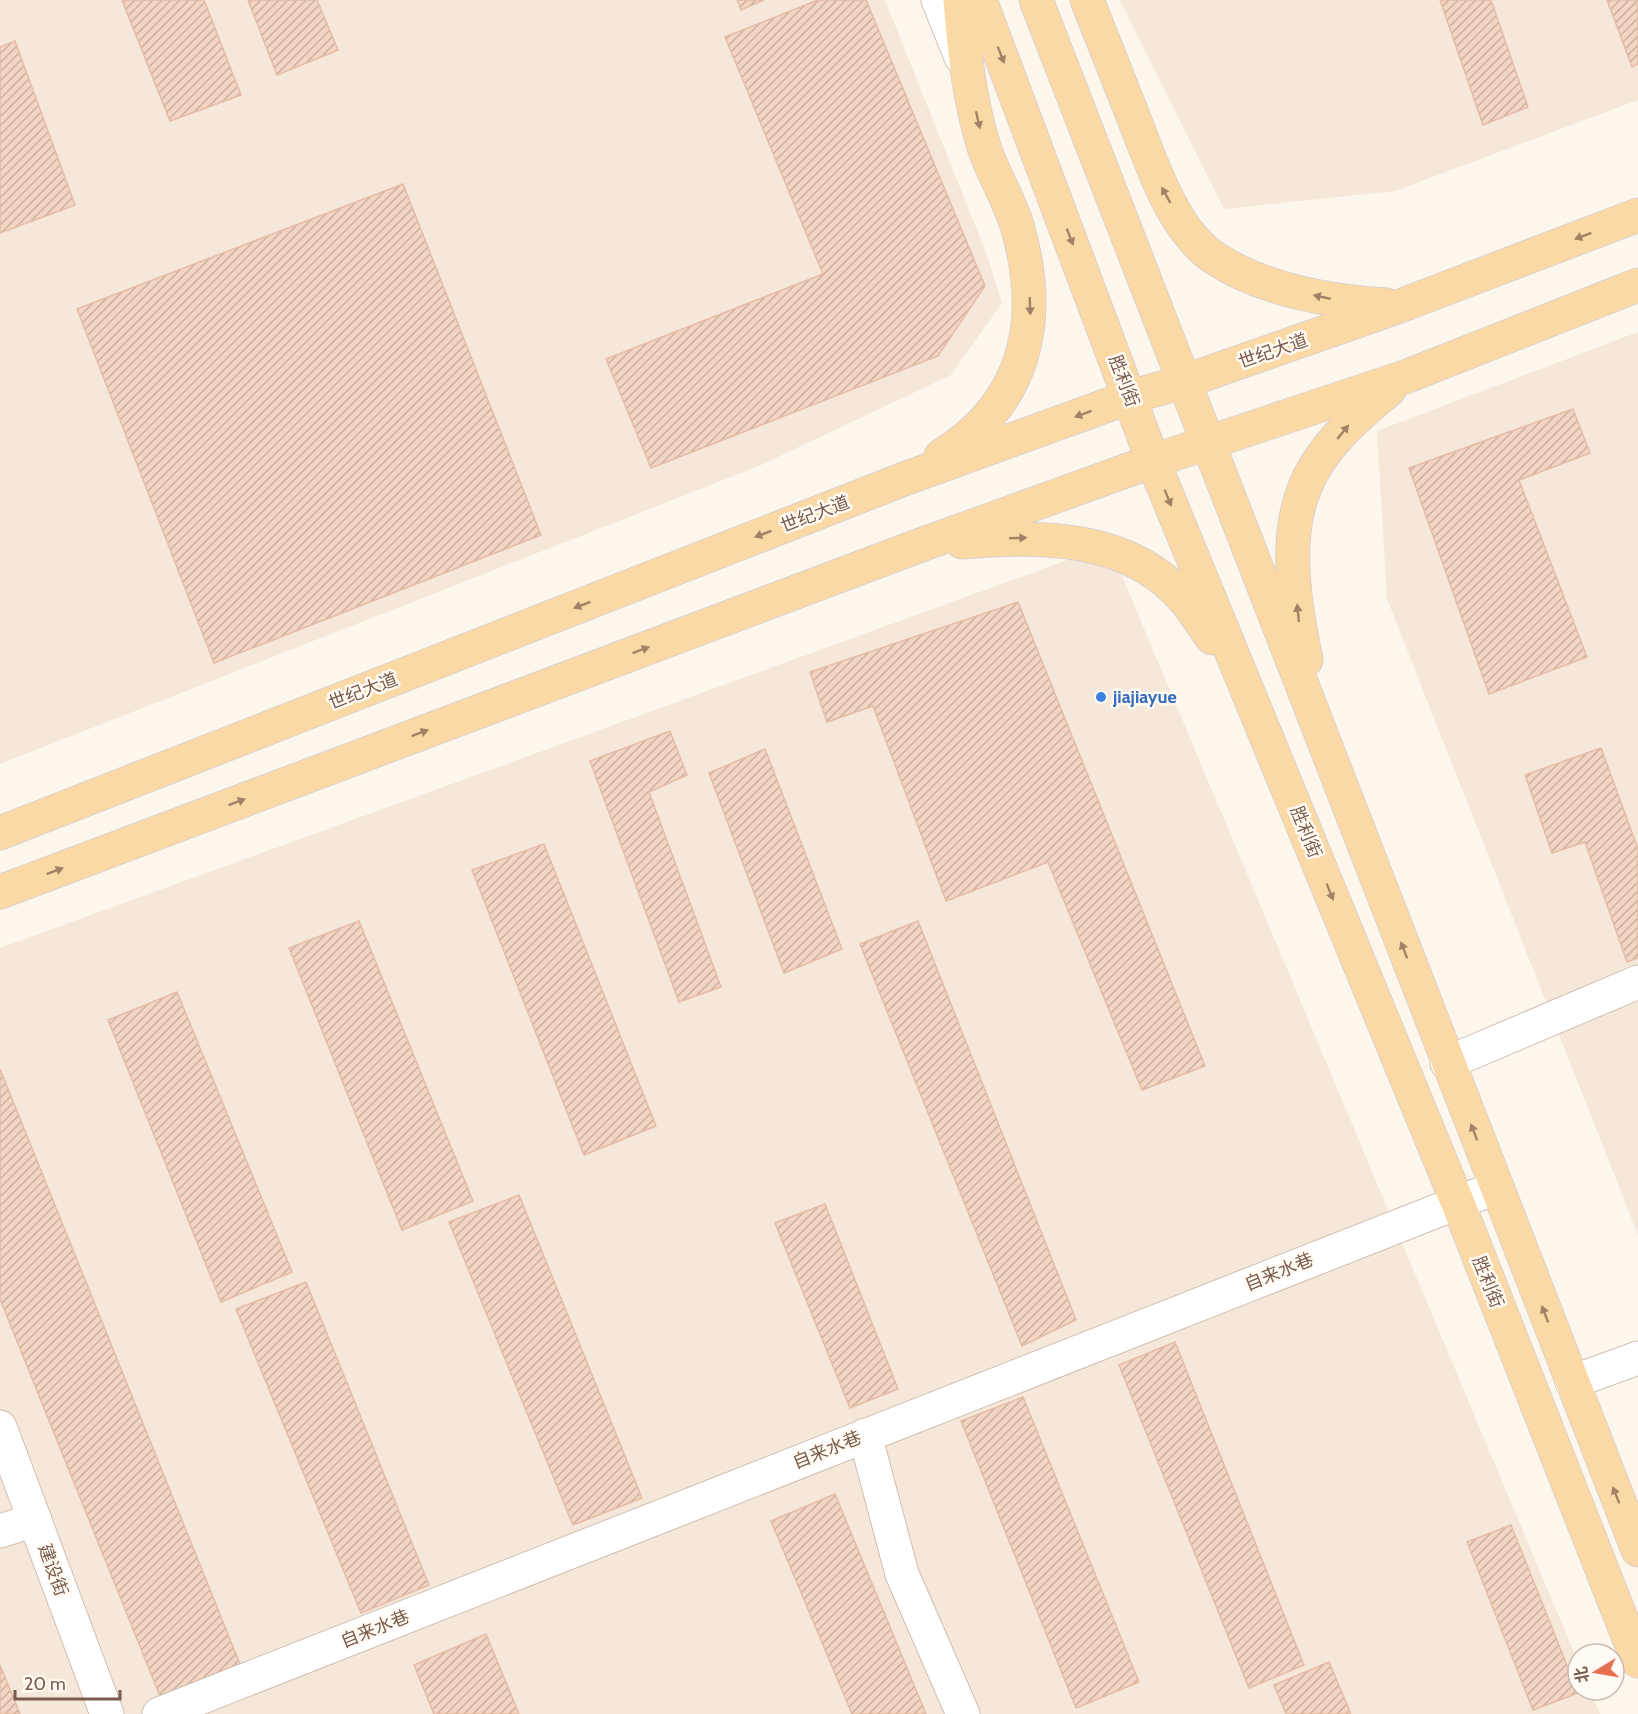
<svg xmlns="http://www.w3.org/2000/svg" width="1638" height="1714" font-family="Cabin,'Noto Sans SC',sans-serif">
	<style>
		.residential { fill: #f5e8da }
		.building { fill: url(#building-hatch); stroke: #e6bba3; stroke-width: 1.5 }
		.lines { fill: none; stroke-linecap: round; stroke-linejoin: round }
		.minor-casing { stroke: #d1beb0; stroke-width: 35 }
		.tertiary-casing { stroke: #d1beb0; stroke-width: 35 }
		.primary-casing { stroke: #dad1cd; stroke-width: 35 }
		.minor { stroke: #fff; stroke-width: 33 }
		.tertiary { stroke: #fff; stroke-width: 33 }
		.primary { stroke: #fbd9a5; stroke-width: 33 }
		.oneway { fill: #a18267 }
		.shop-dot { fill: #3f7fe0; stroke: #fffaf3; stroke-width: 2 }
		.labels { text-anchor: middle; stroke-width: 5; stroke-linejoin: round; paint-order: stroke }
		.street-label { font-size: 18px; fill: #7a5c4d; stroke: #fffaf3 }
		.shop-label { font-size: 18px; font-weight: bold; fill: #366cbe; stroke: #fffaf3; text-anchor: start }
	</style>
	<defs>
		<pattern id="building-hatch" width="6" height="6" patternUnits="userSpaceOnUse" patternTransform="scale(1.5)"><rect width="6" height="6" fill="#f3d5c3"/><path d="M-1 1l2-2M0 6l6-6M5 7l2-2" fill="none" stroke="#cab0a1"/></pattern>
	</defs>
	<rect width="100%" height="100%" fill="#fdf6ec"/>
	<!-- residential -->
	<g class="residential">
		<path d="M0,0H885L987,255L1002,303L951,375L759,466L0,764Z"/>
		<path d="M1120,0H1638V100L1395,191L1224,209Z"/>
		<path d="M1638,332V1235L1387,599L1377,431Z"/>
		<path d="M1109,545L1578,1662V1690H1590L1600,1714H0V948Z"/>
	</g>
	<!-- building -->
	<g class="building">
		<path d="M122,0H204L241,95L170,121Z"/>
		<path d="M248,0H317L338,50L277,75Z"/>
		<path d="M737,0H764L741,10Z"/>
		<path d="M818,0H866L985,286L938,356L651,468L606,359L823,274L725,37Z"/>
		<path d="M1440,0H1491L1528,107L1483,125Z"/>
		<path d="M1607,0H1638V64L1632,67Z"/>
		<path d="M15,41L75,205L0,233V47Z"/>
		<path d="M403,184L541,535L214,663L77,309Z"/>
		<path d="M1573,409L1590,453L1519,480L1587,657L1489,694L1409,468Z"/>
		<path d="M1018,602L1205,1066L1142,1090L1048,862L946,901L873,706L827,722L810,672Z"/>
		<path d="M670,731L687,775L649,792L721,987L679,1002L590,761Z"/>
		<path d="M1601,748L1638,849V958L1627,962L1585,842L1552,853L1525,775Z"/>
		<path d="M765,749L842,949L784,973L709,773Z"/>
		<path d="M544,844L656,1126L584,1155L472,870Z"/>
		<path d="M359,921L473,1201L402,1230L289,948Z"/>
		<path d="M918,921L1076,1320L1022,1346L860,944Z"/>
		<path d="M177,992L292,1272L221,1302L108,1020Z"/>
		<path d="M0,1069L240,1664L160,1696L0,1299Z"/>
		<path d="M519,1195L642,1498L573,1525L449,1222Z"/>
		<path d="M825,1204L898,1389L850,1408L775,1223Z"/>
		<path d="M306,1282L429,1585L361,1613L236,1309Z"/>
		<path d="M1175,1342L1304,1665L1249,1688L1119,1365Z"/>
		<path d="M1023,1397L1139,1682L1076,1708L961,1421Z"/>
		<path d="M835,1494L926,1714H852L771,1521Z"/>
		<path d="M1511,1525L1578,1693L1533,1710L1467,1542Z"/>
		<path d="M486,1634L519,1714H434L414,1665Z"/>
		<path d="M1329,1662L1351,1714H1286L1274,1685Z"/>
		<path d="M0,1665L20,1714H0Z"/>
	</g>
	<g class="lines">
		<defs>
			<g id="minor">
				<path d="M938,0L961,57"/>
				<path d="M1447,1063L1638,982"/>
				<path d="M1572,1382L1638,1358"/>
				<path d="M865,1435L902,1574L963,1714"/>
				<path d="M0,1531L35,1520"/>
				<path d="M159,1714L1495,1188"/>
			</g>
			<path id="tertiary" d="M0,1427L107,1714"/>
			<g id="primary">
				<path d="M980,0L1153,461L1457,1201L1638,1661"/>
				<path d="M1036,0C1235,517 1434,1034 1638,1550"/>
				<path d="M1087,0C1102,37 1116,74 1131,111C1150,158 1171,230 1216,259C1264,290 1331,302 1387,305"/>
				<path d="M941,456C1026,403 1044,321 1018,229C1010,200 992,173 983,144C969,97 964,49 960,0"/>
				<path d="M962,542C1040,535 1129,535 1185,600C1195,612 1203,626 1212,638"/>
				<path d="M1306,660C1295,606 1283,540 1305,487C1321,447 1357,416 1389,390"/>
				<path d="M0,833L904,479L1130,397L1183,382L1400,306L1638,215"/>
				<path d="M0,892L918,546L1153,461L1405,377L1638,285"/>
			</g>
		</defs>
		<!-- minor casing -->
		<use href="#minor" class="minor-casing"/>
		<!-- tertiary casing -->
		<use href="#tertiary" class="tertiary-casing"/>
		<!-- primary casing -->
		<use href="#primary" class="primary-casing"/>
		<!-- minor -->
		<use href="#minor" class="minor"/>
		<!-- tertiary -->
		<use href="#tertiary" class="tertiary"/>
		<!-- primary -->
		<use href="#primary" class="primary"/>
	</g>
	<!-- one-way arrows -->
	<defs><path id="oneway-solid" d="M-6-.8H1V-3.2L6.5 0L1 3.2V.8H-6Z" transform="scale(1.5)"/></defs>
	<g class="oneway">
		<use href="#oneway-solid" transform="translate(1001 55) rotate(69)"/>
		<use href="#oneway-solid" transform="translate(978 120) rotate(77)"/>
		<use href="#oneway-solid" transform="translate(1166 195) rotate(-119)"/>
		<use href="#oneway-solid" transform="translate(1583 236) rotate(159)"/>
		<use href="#oneway-solid" transform="translate(1070 237) rotate(69)"/>
		<use href="#oneway-solid" transform="translate(1322 297) rotate(-168)"/>
		<use href="#oneway-solid" transform="translate(1030 306) rotate(88)"/>
		<use href="#oneway-solid" transform="translate(1083 414) rotate(160)"/>
		<use href="#oneway-solid" transform="translate(1343 432) rotate(-51)"/>
		<use href="#oneway-solid" transform="translate(1168 498) rotate(68)"/>
		<use href="#oneway-solid" transform="translate(763 534) rotate(159)"/>
		<use href="#oneway-solid" transform="translate(1018 538) rotate(-1)"/>
		<use href="#oneway-solid" transform="translate(582 605) rotate(159)"/>
		<use href="#oneway-solid" transform="translate(1298 613) rotate(-96)"/>
		<use href="#oneway-solid" transform="translate(641 650) rotate(-21)"/>
		<use href="#oneway-solid" transform="translate(420 733) rotate(-21)"/>
		<use href="#oneway-solid" transform="translate(237 802) rotate(-21)"/>
		<use href="#oneway-solid" transform="translate(55 871) rotate(-21)"/>
		<use href="#oneway-solid" transform="translate(1330 892) rotate(68)"/>
		<use href="#oneway-solid" transform="translate(1404 950) rotate(-111)"/>
		<use href="#oneway-solid" transform="translate(1474 1132) rotate(-111)"/>
		<use href="#oneway-solid" transform="translate(1545 1314) rotate(-111)"/>
		<use href="#oneway-solid" transform="translate(1616 1495) rotate(-112)"/>
	</g>
	<!-- markers -->
	<circle class="shop-dot" cx="1101" cy="697" r="6"/>
	<g class="labels">
		<!-- street labels -->
		<g class="street-label">
			<text transform="translate(1273 351) rotate(-19)" y="6">世纪大道</text>
			<text transform="translate(1124 381) rotate(69)" y="6">胜利街</text>
			<text transform="translate(815 514) rotate(-21)" y="6">世纪大道</text>
			<text transform="translate(363 691) rotate(-21)" y="6">世纪大道</text>
			<text transform="translate(1306 832) rotate(68)" y="6">胜利街</text>
			<text transform="translate(1279 1272) rotate(-22)" y="6">自来水巷</text>
			<text transform="translate(1488 1282) rotate(68)" y="6">胜利街</text>
			<text transform="translate(827 1450) rotate(-22)" y="6">自来水巷</text>
			<text transform="translate(53 1570) rotate(70)" y="6">建设街</text>
			<text transform="translate(375 1629) rotate(-22)" y="6">自来水巷</text>
		</g>
		<!-- shop labels -->
		<g class="shop-label">
			<text x="1113" y="703">jiajiayue</text>
		</g>
	</g>
	<!-- north arrow -->
	<g transform="translate(1596 1672) rotate(259)"><circle r="28" fill="#fffaf3" stroke="#cabbb1" stroke-width="1.5"/>
	<path d="M0-4.5L10 22L0 15L-10 22Z" fill="#e76f51"/>
	<text y="-9" font-size="16" font-weight="bold" text-anchor="middle" fill="#7a5c4d">北</text>
	</g>
	<!-- scale -->
	<path d="M15 1690v9h105v-9" fill="none" stroke="#7a5c4d" stroke-width="3"/>
	<text x="24" y="1690" font-size="18" fill="#7a5c4d" stroke="#fffaf3" stroke-width="4.5" paint-order="stroke">20 m</text>
</svg>
